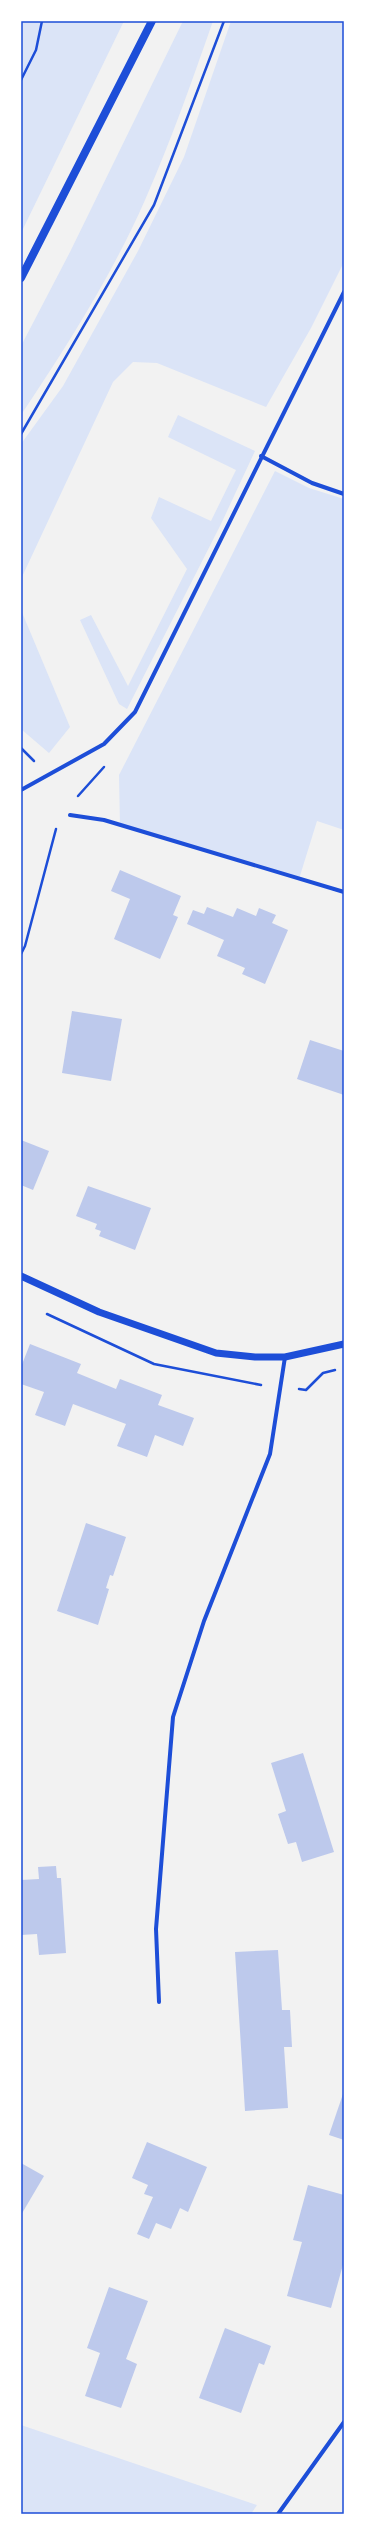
<svg xmlns="http://www.w3.org/2000/svg" width="365" height="2535" font-family="Signika,sans-serif">
	<style>
		.green { fill: #dbe4f7 }
		.building { fill: #bdc9ec }
		.lines { fill: none; stroke-linecap: round; stroke-linejoin: round }
		.path { stroke: #1d4ed8; stroke-width: 2.5 }
		.minor { stroke: #1d4ed8; stroke-width: 4 }
		.tertiary { stroke: #1d4ed8; stroke-width: 7 }
		.secondary { stroke: #1d4ed8; stroke-width: 8 }
		.neatline { fill: none; stroke: #1d4ed8; stroke-width: 1.5 }
	</style>
	<rect width="100%" height="100%" fill="#f2f2f2"/>
	<!-- green -->
	<g class="green">
		<path d="M21,21H124L21,233Z"/>
		<path d="M183,21H213C192,81 171,141 145,200C112,275 67,346 21,415V346L70,252Z"/>
		<path d="M231,21H344V262L311,328L266,407L157,363L133,362L113,382L21,579V444L63,386L138,251L184,157Z"/>
		<path d="M178,415L255,451L221,524L127,709L119,704L80,620L91,615L128,686L187,569L151,518L159,497L211,521L236,470L168,437Z"/>
		<path d="M275,471L309,488L344,499V830L317,821L299,879L120,826L119,775Z"/>
		<path d="M21,610L70,727L49,753L21,729Z"/>
		<path d="M21,2425L257,2505L251,2514H21Z"/>
	</g>
	<!-- building -->
	<g class="building">
		<path d="M120,870L181,896L173,915L178,917L160,959L114,939L130,899L111,891Z"/>
		<path d="M207,907L233,917L237,908L256,916L259,908L276,915L272,923L288,930L265,984L242,974L245,968L217,956L224,940L187,924L193,910L204,914Z"/>
		<path d="M72,1011L122,1019L111,1081L62,1073Z"/>
		<path d="M310,1040L344,1051V1095L297,1079Z"/>
		<path d="M21,1140L49,1151L33,1190L21,1185Z"/>
		<path d="M88,1186L151,1208L135,1250L99,1236L101,1231L95,1229L97,1224L76,1216Z"/>
		<path d="M30,1344L81,1364L77,1373L116,1389L120,1379L162,1395L158,1405L194,1418L183,1446L155,1435L147,1457L117,1446L126,1424L73,1404L65,1426L35,1415L44,1392L21,1384V1367Z"/>
		<path d="M86,1523L126,1537L113,1576L110,1575L106,1588L109,1589L98,1625L57,1611Z"/>
		<path d="M303,1753L334,1852L302,1862L296,1842L288,1844L278,1814L286,1811L271,1763Z"/>
		<path d="M56,1866L57,1878H61L66,1953L39,1955L37,1934L21,1935V1880L39,1879L38,1867Z"/>
		<path d="M278,1950L282,2010H290L292,2047H284L288,2108L245,2111L235,1952Z"/>
		<path d="M344,2091V2140L329,2135Z"/>
		<path d="M147,2142L207,2167L188,2212L180,2208L171,2229L156,2223L149,2239L137,2234L153,2197L144,2194L148,2185L132,2178Z"/>
		<path d="M21,2163L44,2176L21,2215Z"/>
		<path d="M308,2185L344,2195V2261L331,2308L287,2296L302,2242L293,2240Z"/>
		<path d="M109,2287L148,2301L126,2359L137,2364L121,2408L85,2396L100,2353L87,2348Z"/>
		<path d="M225,2328L271,2346L264,2365L259,2363L241,2413L199,2398Z"/>
	</g>
	<g class="lines">
		<!-- path -->
		<g class="path">
			<path d="M21,80L36,50L42,21"/>
			<path d="M21,434L154,205L224,21"/>
			<path d="M21,748L34,761"/>
			<path d="M78,796L104,767"/>
			<path d="M21,954L25,946L56,829"/>
			<path d="M47,1314L154,1364L261,1385"/>
			<path d="M299,1389L306,1390L323,1373L335,1370"/>
		</g>
		<!-- minor -->
		<g class="minor">
			<path d="M261,456L312,483L344,494"/>
			<path d="M21,790L104,744L135,712L344,292"/>
			<path d="M70,815L104,820L344,892"/>
			<path d="M159,2002L156,1929L173,1717L204,1621L270,1454L285,1357"/>
			<path d="M278,2514L344,2422"/>
		</g>
		<!-- tertiary -->
		<path class="tertiary" d="M21,1276L99,1312L216,1353L255,1357H285L344,1344"/>
		<!-- secondary -->
		<path class="secondary" d="M21,278L152,21"/>
	</g>
	<!-- border -->
	<rect width="365" height="2535" fill="none" stroke="#ffffff" stroke-width="44"/>
	<rect x="22" y="22" width="321" height="2491" class="neatline"/>
</svg>
